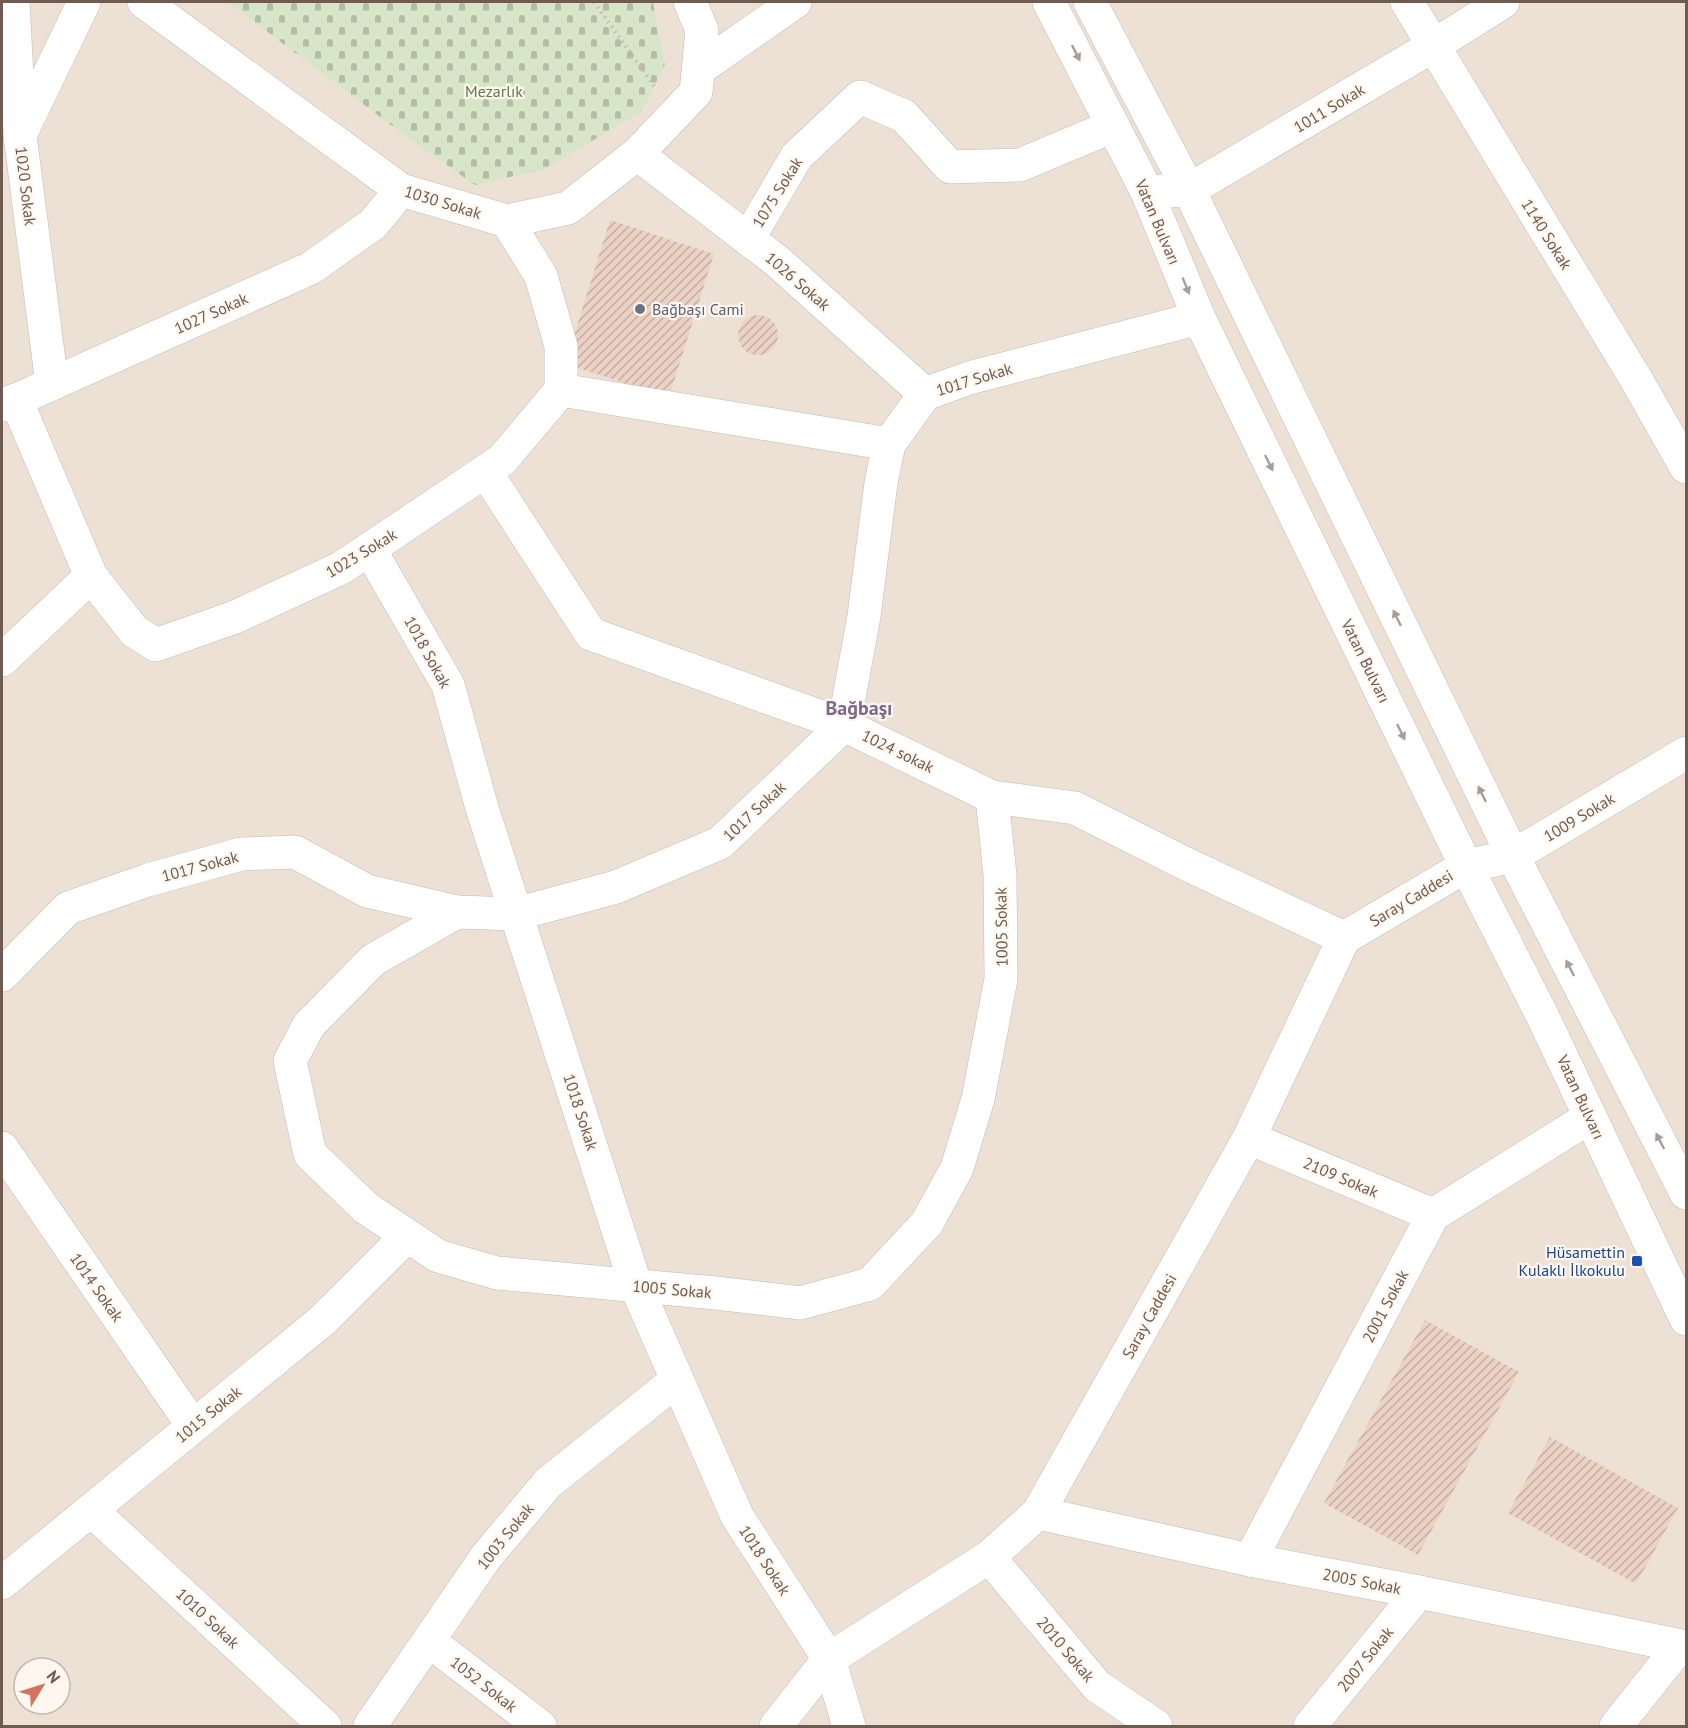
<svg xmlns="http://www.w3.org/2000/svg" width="1688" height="1728" font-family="'PT Sans',sans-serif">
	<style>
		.residential { fill: #ede1d6; fill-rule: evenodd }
		.cemetery { fill: url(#cemetery-stones) }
		.building { fill: url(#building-hatch) }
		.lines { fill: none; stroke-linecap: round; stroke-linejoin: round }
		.minor-casing { stroke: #c8b8ae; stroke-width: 34 }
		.tertiary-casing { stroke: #c8b8ae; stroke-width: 34 }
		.secondary-casing { stroke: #cbb8ac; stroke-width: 34 }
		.path { stroke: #d1b5a8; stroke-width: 4; stroke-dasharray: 1.5 4.5; stroke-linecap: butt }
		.minor { stroke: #fff; stroke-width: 33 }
		.tertiary { stroke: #fff; stroke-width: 33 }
		.secondary { stroke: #fff; stroke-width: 33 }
		.oneway { fill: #aa9c96 }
		.worship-dot { fill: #6b7280; stroke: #fdf7ef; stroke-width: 2 }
		.transit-dot { fill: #1a4fb4; stroke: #fdf7ef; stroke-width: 2 }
		.labels { text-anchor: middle; stroke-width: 4.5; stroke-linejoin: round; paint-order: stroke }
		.park-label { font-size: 16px; fill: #5d7a4d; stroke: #fdf7ef }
		.street-label { font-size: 16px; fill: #715a50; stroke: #fdf7ef }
		.worship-label { font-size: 16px; fill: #5b616d; stroke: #fdf7ef; text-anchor: start }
		.transit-label { font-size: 16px; fill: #164399; stroke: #fdf7ef; text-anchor: end }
		.quarter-label { font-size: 20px; font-weight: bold; fill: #7e688c; stroke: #fdf7ef }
	</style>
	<defs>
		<pattern id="cemetery-stones" width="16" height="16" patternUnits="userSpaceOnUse" patternTransform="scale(1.5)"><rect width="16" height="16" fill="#d7e6c9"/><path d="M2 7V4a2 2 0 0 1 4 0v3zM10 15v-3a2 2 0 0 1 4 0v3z" fill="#b3bda6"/></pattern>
		<pattern id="building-hatch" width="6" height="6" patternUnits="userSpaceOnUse" patternTransform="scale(1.5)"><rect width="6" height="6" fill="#ecd2c4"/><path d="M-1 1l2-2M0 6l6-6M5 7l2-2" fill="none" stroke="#c4ada2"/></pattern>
	</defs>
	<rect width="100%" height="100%" fill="#faf2e9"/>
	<!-- residential -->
	<path class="residential" d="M2,2H1686V1726H2ZM24,1668H60V1704H24Z"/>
	<!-- cemetery -->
	<path class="cemetery" d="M228,2H653L665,64L642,111L545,169L475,185L412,141Z"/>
	<!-- building -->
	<g class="building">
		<path d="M610,220L714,254L669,397L565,364Z"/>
		<circle cx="758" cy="335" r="20"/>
		<path d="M1425,1320L1519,1372L1418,1555L1324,1503Z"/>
		<path d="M1550,1437L1678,1508L1636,1584L1508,1513Z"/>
	</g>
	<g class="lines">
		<defs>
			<g id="minor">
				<path d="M13,2L20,132"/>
				<path d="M144,2L401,190L507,221L568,208L637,154L696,92L702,30L690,2"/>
				<path d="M1407,2L1636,379L1686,467"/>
				<path d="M699,69L795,2"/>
				<path d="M637,154L777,261L925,394"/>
				<path d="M1147,192L1189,190L1433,46L1503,2"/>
				<path d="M748,239L797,156L860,97L904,116L950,167L1020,165L1113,126"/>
				<path d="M52,384L20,135L84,2"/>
				<path d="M561,390L889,444"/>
				<path d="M16,400L91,576L134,631L156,645L235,617L341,568L502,460L561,390V346L541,276L507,221"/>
				<path d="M2,405L16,400L311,268L373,224L401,190"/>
				<path d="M485,471L591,634L844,725L992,797L1075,808L1184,863L1344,938"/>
				<path d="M370,550L448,685L482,808L636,1286L737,1516L829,1659L849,1726"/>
				<path d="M2,660L91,576"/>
				<path d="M1466,866L1513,856L1686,753"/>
				<path d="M457,912L373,960L309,1025L290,1061L310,1154L366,1208L438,1256L497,1273L716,1293L800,1303L870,1284L927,1223L957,1168L978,1099L1001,979L1000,875L992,797"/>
				<path d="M2,975L68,908L148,880L241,854L295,852L367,891L457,912L516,914L616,887L720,843L844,725L864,616L881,483L889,444L925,394L969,378L1199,318"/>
				<path d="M1249,1138L1433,1215"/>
				<path d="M2,1148L193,1426"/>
				<path d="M91,1510L325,1726"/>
				<path d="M1038,1513L1250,1560L1419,1592L1686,1647"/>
				<path d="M989,1557L1097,1686L1156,1726"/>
				<path d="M1250,1560L1433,1215L1590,1117"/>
				<path d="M2,1583L323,1320L407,1236"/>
				<path d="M429,1641L540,1726"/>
				<path d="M370,1726L486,1557L548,1483L677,1380"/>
				<path d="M1310,1726L1419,1592"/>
				<path d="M1616,1726L1679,1647"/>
			</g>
			<path id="tertiary" d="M776,1726L829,1659L989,1557L1038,1513L1249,1138L1344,938L1466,866"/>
			<g id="secondary">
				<path d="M1049,2L1147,192L1199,318L1466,866L1542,1015L1686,1319"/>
				<path d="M1090,2L1189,190L1513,856L1686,1193"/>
			</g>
		</defs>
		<!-- minor casing -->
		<use href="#minor" class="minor-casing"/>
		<!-- tertiary casing -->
		<use href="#tertiary" class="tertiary-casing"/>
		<!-- secondary casing -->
		<use href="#secondary" class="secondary-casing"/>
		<!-- path -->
		<path class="path" d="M594,2L654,86"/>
		<!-- minor -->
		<use href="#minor" class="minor"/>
		<!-- tertiary -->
		<use href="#tertiary" class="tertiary"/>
		<!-- secondary -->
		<use href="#secondary" class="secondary"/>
	</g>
	<!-- one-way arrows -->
	<defs><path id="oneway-solid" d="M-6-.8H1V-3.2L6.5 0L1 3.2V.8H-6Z" transform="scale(1.5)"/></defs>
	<g class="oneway">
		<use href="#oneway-solid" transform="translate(1076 53) rotate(63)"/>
		<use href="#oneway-solid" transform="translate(1186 286) rotate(68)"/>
		<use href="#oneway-solid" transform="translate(1269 463) rotate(64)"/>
		<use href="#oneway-solid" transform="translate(1397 618) rotate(-116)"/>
		<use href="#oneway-solid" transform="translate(1401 732) rotate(64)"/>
		<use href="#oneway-solid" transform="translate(1482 794) rotate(-116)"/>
		<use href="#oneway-solid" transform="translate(1570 968) rotate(-117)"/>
		<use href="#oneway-solid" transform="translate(1660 1141) rotate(-117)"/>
	</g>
	<!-- markers -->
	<circle class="worship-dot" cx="640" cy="309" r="6"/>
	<rect class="transit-dot" x="1631" y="1255" width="12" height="12" rx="3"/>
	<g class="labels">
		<!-- park labels -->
		<g class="park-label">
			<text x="494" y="97">Mezarlık</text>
		</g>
		<!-- street labels -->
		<g class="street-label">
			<text transform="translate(1329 108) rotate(-31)" y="6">1011 Sokak</text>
			<text transform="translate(26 186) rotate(83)" y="6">1020 Sokak</text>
			<text transform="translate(777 192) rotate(-58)" y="6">1075 Sokak</text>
			<text transform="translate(443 202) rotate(17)" y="6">1030 Sokak</text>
			<text transform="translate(1158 222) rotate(67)" y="6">Vatan Bulvarı</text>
			<text transform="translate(1547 234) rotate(58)" y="6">1140 Sokak</text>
			<text transform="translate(798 281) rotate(41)" y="6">1026 Sokak</text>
			<text transform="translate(211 313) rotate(-24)" y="6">1027 Sokak</text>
			<text transform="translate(974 379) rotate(-17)" y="6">1017 Sokak</text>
			<text transform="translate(361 553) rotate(-31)" y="6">1023 Sokak</text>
			<text transform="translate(428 652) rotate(61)" y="6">1018 Sokak</text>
			<text transform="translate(1366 661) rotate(64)" y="6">Vatan Bulvarı</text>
			<text transform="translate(898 751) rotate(26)" y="6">1024 sokak</text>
			<text transform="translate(754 811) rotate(-43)" y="6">1017 Sokak</text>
			<text transform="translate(1579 817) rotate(-31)" y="6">1009 Sokak</text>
			<text transform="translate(200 866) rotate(-15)" y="6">1017 Sokak</text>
			<text transform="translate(1411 898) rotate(-31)" y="6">Saray Caddesi</text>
			<text transform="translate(1001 927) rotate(-91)" y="6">1005 Sokak</text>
			<text transform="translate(1581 1097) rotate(65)" y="6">Vatan Bulvarı</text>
			<text transform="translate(581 1112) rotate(72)" y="6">1018 Sokak</text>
			<text transform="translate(1341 1177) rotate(23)" y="6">2109 Sokak</text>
			<text transform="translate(97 1287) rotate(55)" y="6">1014 Sokak</text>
			<text transform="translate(672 1289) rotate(5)" y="6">1005 Sokak</text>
			<text transform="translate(1385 1306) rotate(-62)" y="6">2001 Sokak</text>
			<text transform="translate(1149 1316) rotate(-61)" y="6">Saray Caddesi</text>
			<text transform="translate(208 1414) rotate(-39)" y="6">1015 Sokak</text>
			<text transform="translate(505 1536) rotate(-51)" y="6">1003 Sokak</text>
			<text transform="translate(765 1560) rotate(57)" y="6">1018 Sokak</text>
			<text transform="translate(1362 1581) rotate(11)" y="6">2005 Sokak</text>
			<text transform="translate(208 1618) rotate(43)" y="6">1010 Sokak</text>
			<text transform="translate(1066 1649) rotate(50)" y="6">2010 Sokak</text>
			<text transform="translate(1365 1659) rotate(-51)" y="6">2007 Sokak</text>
			<text transform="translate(484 1684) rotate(38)" y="6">1052 Sokak</text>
		</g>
		<!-- worship labels -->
		<g class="worship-label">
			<text x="652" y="315">Bağbaşı Cami</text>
		</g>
		<!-- transit labels -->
		<g class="transit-label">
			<text x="1625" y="1258">Hüsamettin<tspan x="1625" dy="18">Kulaklı İlkokulu</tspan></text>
		</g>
		<!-- quarter labels -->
		<g class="quarter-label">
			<text x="859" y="715">Bağbaşı</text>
		</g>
	</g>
	<!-- border -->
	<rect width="1688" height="1728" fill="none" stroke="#715a50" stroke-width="6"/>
	<!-- north arrow -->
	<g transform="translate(42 1686) rotate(52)"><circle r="28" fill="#fdf7ef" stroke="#c5b8af" stroke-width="1.5"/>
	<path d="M0-4.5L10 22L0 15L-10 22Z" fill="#d3725f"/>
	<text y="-9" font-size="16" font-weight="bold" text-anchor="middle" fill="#715a50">N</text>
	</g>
</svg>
